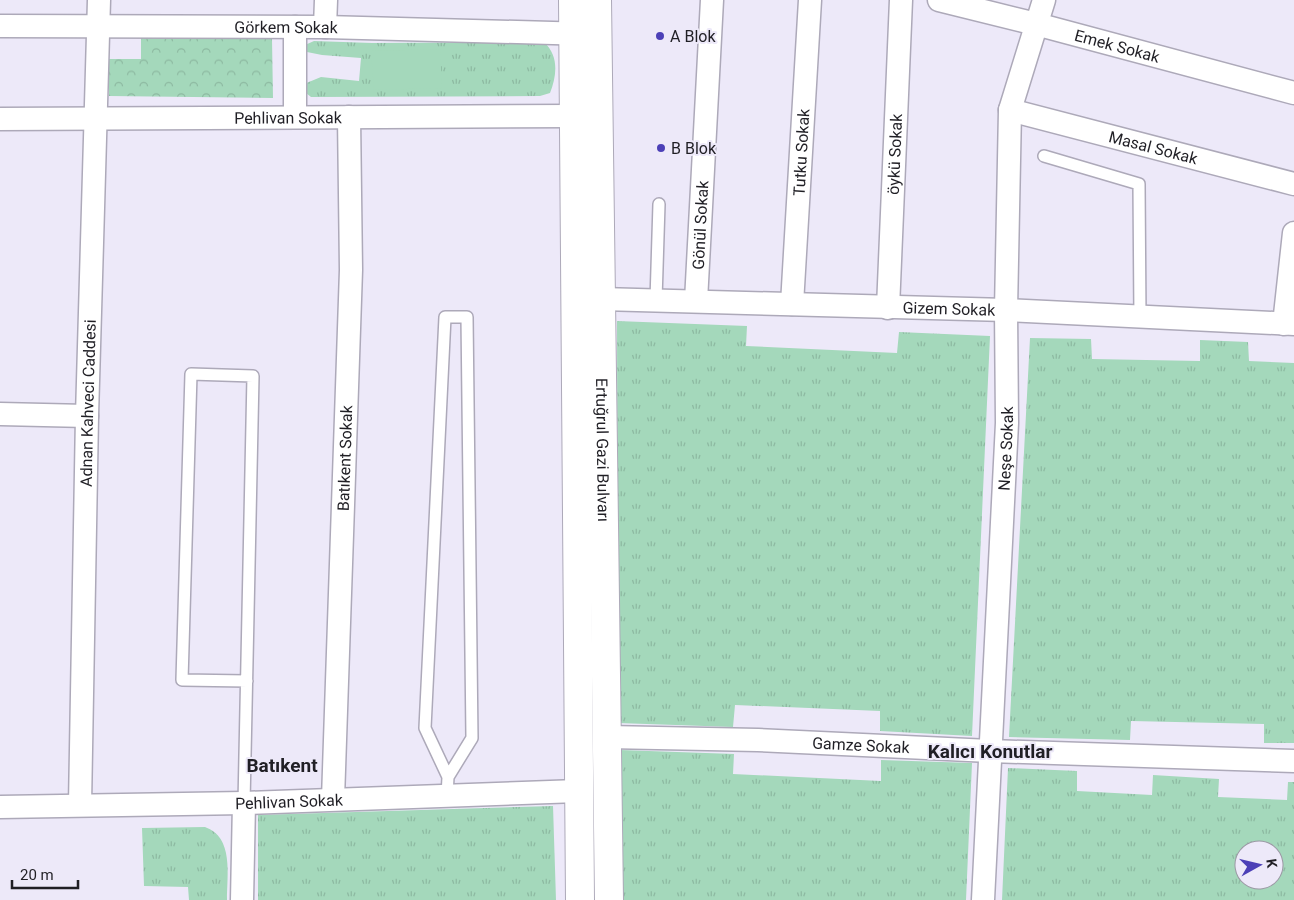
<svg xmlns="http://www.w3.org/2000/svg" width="1294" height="900" font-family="Roboto,sans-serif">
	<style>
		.grass { fill: url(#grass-tufts); fill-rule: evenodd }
		.park { fill: url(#park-crowns) }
		.pitch { fill: #a4d8bb }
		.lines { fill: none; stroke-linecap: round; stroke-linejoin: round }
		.service-casing { stroke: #ada9b9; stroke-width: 14 }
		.minor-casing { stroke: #ada9b9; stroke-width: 25 }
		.secondary-casing { stroke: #ada9b9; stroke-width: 30 }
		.service { stroke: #fff; stroke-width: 11 }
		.minor { stroke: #fff; stroke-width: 22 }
		.secondary { stroke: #fff; stroke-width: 28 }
		.poi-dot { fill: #4c40b7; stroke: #ede9f9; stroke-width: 2 }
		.labels { text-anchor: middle; stroke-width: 4; stroke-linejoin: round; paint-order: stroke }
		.street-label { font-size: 16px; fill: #201f25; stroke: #ede9f9 }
		.poi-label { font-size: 16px; fill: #201f25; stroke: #ede9f9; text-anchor: start }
		.quarter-label { font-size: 19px; font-weight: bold; fill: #201f25; stroke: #ede9f9 }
	</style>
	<defs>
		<pattern id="grass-tufts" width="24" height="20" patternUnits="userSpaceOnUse" patternTransform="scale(1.25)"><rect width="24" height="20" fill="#a4d8bb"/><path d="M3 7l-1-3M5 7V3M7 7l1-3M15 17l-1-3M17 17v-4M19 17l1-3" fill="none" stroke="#8db9a1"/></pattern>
		<pattern id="park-crowns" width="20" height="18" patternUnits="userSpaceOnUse" patternTransform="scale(1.25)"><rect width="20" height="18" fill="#a4d8bb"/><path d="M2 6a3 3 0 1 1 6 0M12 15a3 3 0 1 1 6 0" fill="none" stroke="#8db9a1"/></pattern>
	</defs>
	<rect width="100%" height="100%" fill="#ede9f9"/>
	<!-- grass -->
	<g class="grass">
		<path d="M314,41L372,43L544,42C559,56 557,75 550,93L540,96L311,97L306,93L304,84L321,77L359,81L361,58L322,55L302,51L305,45Z"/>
		<path d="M617,321L747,326L746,346L897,353L899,332L990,336L972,736L880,731V711L735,705L733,727L618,723Z"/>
		<path d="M1030,338L1091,339L1092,359L1200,361V340L1248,342L1249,361L1294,363V743H1264V724L1131,721L1130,740L1009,737Z"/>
		<path d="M620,750L734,754L733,774L881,781V760L972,763L966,900H622Z"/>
		<path d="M1008,768L1077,771V791L1152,795L1153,775L1219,779L1218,797L1287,800L1288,782H1294V900H1002ZM1244,850H1274V880H1244Z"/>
		<path d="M553,806L556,900H258V815Z"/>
		<path d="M205,827C234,837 227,875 227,900H189L188,887L144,886L142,828Z"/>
	</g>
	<!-- park -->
	<path class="park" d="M141,38L272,39L273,98L109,96V59H141Z"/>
	<!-- pitch -->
	<path class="pitch" d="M440,49L442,88L374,90L371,51Z"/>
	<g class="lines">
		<defs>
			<g id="service">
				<path d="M1044,156L1139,184L1140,318"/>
				<path d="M656,300L659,204"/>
				<path d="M447,796L448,777L472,738L467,317H445L425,728L448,777"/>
				<path d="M244,803L253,376L191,374L182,680L247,681"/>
			</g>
			<g id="minor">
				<path id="s1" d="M939,0L1036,24L1294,93"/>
				<path id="s2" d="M0,26L325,27L589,34"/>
				<path d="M325,27L326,0"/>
				<path id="s3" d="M1010,110L1294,184"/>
				<path d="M295,117V27"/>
				<path id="s4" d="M0,119L574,116"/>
				<path id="s5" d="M601,299L1006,310L1294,324"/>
				<path id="s6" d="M696,301L712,0"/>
				<path id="s7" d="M792,304L810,0"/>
				<path id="s8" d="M888,308L901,0"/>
				<path d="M1284,324L1294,233"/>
				<path d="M0,414L87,416"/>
				<path id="s9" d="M607,737L758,740L990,751L1294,761"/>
				<path id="s10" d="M333,799L351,270L349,117"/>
				<path id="s11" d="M80,805L87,416L99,0"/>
				<path id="s12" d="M0,807L244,803L578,791"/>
				<path d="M242,900L244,803"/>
				<path id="s13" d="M983,900L1007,423L1006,310L1010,110L1044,0"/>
			</g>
			<g id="secondary">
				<path d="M573,0L580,900"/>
				<path id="s14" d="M597,0L609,900"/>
			</g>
		</defs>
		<!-- service casing -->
		<use href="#service" class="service-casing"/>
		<!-- minor casing -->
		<use href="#minor" class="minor-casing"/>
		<!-- secondary casing -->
		<use href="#secondary" class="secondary-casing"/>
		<!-- service -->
		<use href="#service" class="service"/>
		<!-- minor -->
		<use href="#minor" class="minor"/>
		<!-- secondary -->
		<use href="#secondary" class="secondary"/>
	</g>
	<!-- markers -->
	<g class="poi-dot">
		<circle cx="660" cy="36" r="5"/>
		<circle cx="661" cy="148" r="5"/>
	</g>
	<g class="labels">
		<!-- street labels -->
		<g class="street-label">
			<text dy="6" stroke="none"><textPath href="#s2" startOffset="286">Görkem Sokak</textPath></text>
			<text dy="6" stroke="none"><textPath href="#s1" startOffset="184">Emek Sokak</textPath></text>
			<text dy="6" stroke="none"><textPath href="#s4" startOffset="288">Pehlivan Sokak</textPath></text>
			<text dy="6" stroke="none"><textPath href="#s3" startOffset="148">Masal Sokak</textPath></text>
			<text dy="6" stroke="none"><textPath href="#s7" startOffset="152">Tutku Sokak</textPath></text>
			<text dy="6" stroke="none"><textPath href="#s8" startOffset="154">öykü Sokak</textPath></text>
			<text dy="6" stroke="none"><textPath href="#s6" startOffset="76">Gönül Sokak</textPath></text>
			<text dy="6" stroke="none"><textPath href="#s5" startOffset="348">Gizem Sokak</textPath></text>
			<text dy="6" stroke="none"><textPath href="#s11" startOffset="402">Adnan Kahveci Caddesi</textPath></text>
			<text dy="6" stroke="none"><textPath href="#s13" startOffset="452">Neşe Sokak</textPath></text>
			<text dy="6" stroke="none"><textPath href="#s14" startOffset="450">Ertuğrul Gazi Bulvarı</textPath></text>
			<text dy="6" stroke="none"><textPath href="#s10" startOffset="341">Batıkent Sokak</textPath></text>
			<text dy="6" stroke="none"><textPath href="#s9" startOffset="254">Gamze Sokak</textPath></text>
			<text dy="6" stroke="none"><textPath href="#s12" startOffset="289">Pehlivan Sokak</textPath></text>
		</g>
		<!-- poi labels -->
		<g class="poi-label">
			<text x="670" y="42">A Blok</text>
			<text x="671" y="154">B Blok</text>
		</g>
		<!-- quarter labels -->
		<g class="quarter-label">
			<text x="990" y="758">Kalıcı Konutlar</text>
			<text x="282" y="772">Batıkent</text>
		</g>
	</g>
	<!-- north arrow -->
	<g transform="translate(1259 865) rotate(82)"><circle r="24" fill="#ede9f9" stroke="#9b98a4"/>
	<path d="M0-4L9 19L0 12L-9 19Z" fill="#4c40b7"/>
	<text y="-8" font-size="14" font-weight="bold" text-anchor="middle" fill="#201f25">K</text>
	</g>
	<!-- scale -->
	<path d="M12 880v8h66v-8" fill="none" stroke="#201f25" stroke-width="2.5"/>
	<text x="20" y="880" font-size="15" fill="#201f25" stroke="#ede9f9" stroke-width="4" paint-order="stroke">20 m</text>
</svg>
